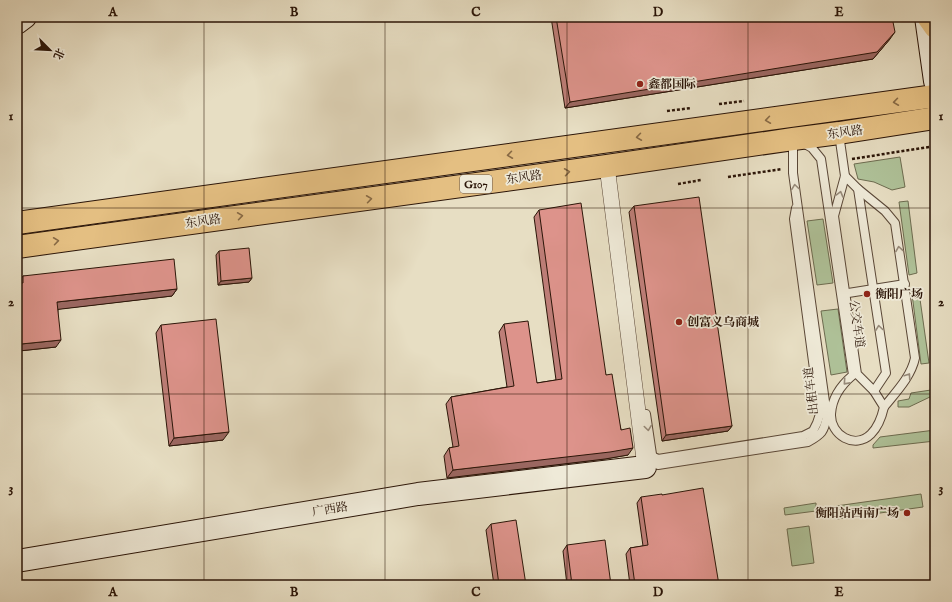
<svg xmlns="http://www.w3.org/2000/svg" width="952" height="602" font-family="'IM FELL English','Noto Serif SC',serif">
	<style>
		.green { fill: #afc299; stroke: #6d6c50 }
		.lines { fill: none; stroke-linecap: round; stroke-linejoin: round }
		.lane-casing { stroke: #5a4737; stroke-width: 10 }
		.street-casing { stroke: #5a4737; stroke-width: 16 }
		.secondary-casing { stroke: #2b1508; stroke-width: 24 }
		.highway-casing { stroke: #2b1508; stroke-width: 24 }
		.path { stroke: #2b1508; stroke-width: 2.5; stroke-dasharray: 3 2; stroke-linecap: butt }
		.lane { stroke: #efead8; stroke-width: 8 }
		.street { stroke: #efead8; stroke-width: 15 }
		.secondary { stroke: #efead8; stroke-width: 22 }
		.highway { stroke: #e4bf82; stroke-width: 22 }
		.wall { fill: #be7e78; stroke: #2b1508 }
		.shaded-wall { fill: #9b6761; stroke: #2b1508 }
		.building { fill: #dd938b; stroke: #2b1508 }
		.oneway { stroke: #886a45 }
		.oneway2 { stroke: #978a7a }
		.grid { fill: none; stroke: #2b1508; stroke-width: 1; stroke-opacity: 0.55 }
		.poi-dot { fill: #8f2418; stroke: #efead8; stroke-width: 1.5 }
		.labels { text-anchor: middle; stroke-width: 3.5; stroke-linejoin: round; paint-order: stroke }
		.shield { fill: #efead8; stroke: #665546; stroke-width: 1 }
		.shield-label { font-size: 11px; font-weight: bold; fill: #2b1508 }
		.poi-label { font-size: 12px; font-weight: bold; fill: #2b1508; stroke: #efead8; text-anchor: start }
		.street-label { font-size: 12px; fill: #2b1508; stroke: #efead8 }
		.neatline { fill: none; stroke: #2b1508; stroke-width: 1.5 }
		.grid-label { font-size: 13px; text-anchor: middle; font-weight: bold; fill: #2b1508 }
	</style>
	<rect width="100%" height="100%" fill="#e7dec3"/>
	<filter id="stains"><feTurbulence type="fractalNoise" baseFrequency=".005" numOctaves="4"/><feColorMatrix values="0 0 0 0 .2 0 0 0 0 .09 0 0 0 0 .02 0 0 0 .5 -.17"/></filter>
	<radialGradient id="worn" r=".72"><stop offset=".6" stop-color="#630" stop-opacity="0"/><stop offset="1" stop-color="#630" stop-opacity=".3"/></radialGradient>
	<!-- green -->
	<g class="green">
		<path d="M900,157L905,187L892,190L874,182L858,179L854,164Z"/>
		<path d="M908,201L917,273L909,275L899,202Z"/>
		<path d="M823,219L833,283L817,285L807,221Z"/>
		<path d="M919,292L929,363L921,364L912,294Z"/>
		<path d="M838,309L847,372L831,375L821,311Z"/>
		<path d="M931,390L932,396L909,407H898V401L909,399L911,393Z"/>
		<path d="M935,430V441L873,448V445L880,437Z"/>
		<path d="M921,494L923,507L837,519L836,506Z"/>
		<path d="M816,503V511L785,515L784,508Z"/>
		<path d="M809,526L814,563L792,566L787,529Z"/>
	</g>
	<g class="lines">
		<defs>
			<g id="lane">
				<path d="M803,143L812,148L821,159L853,375C841,385 832,398 831,414C830,435 855,450 871,434C878,427 882,416 884,407L874,391L857,374L834,216L845,176L839,134"/>
				<path d="M845,176L858,189L886,373L874,391"/>
				<path d="M858,189L885,211L895,223L915,358C911,377 896,392 884,407"/>
				<path d="M842,294L905,284"/>
				<path d="M646,414L653,461L658,465L808,442C822,434 824,432 827,416L793,173V140"/>
				<path d="M652,456L658,459L803,436L813,431L817,423L820,414L794,219L796,208"/>
			</g>
			<path id="street" d="M607,166L645,467"/>
			<g id="secondary">
				<path d="M926,17L935,81"/>
				<path d="M17,23L25,17"/>
				<path d="M17,561L418,494L645,467"/>
			</g>
			<g id="highway">
				<path d="M928,17L935,27"/>
				<path d="M17,223L935,96"/>
				<path d="M17,247L607,166L793,139L839,133L935,118"/>
			</g>
		</defs>
		<!-- lane casing -->
		<use href="#lane" class="lane-casing"/>
		<!-- street casing -->
		<use href="#street" class="street-casing"/>
		<!-- secondary casing -->
		<use href="#secondary" class="secondary-casing"/>
		<!-- highway casing -->
		<use href="#highway" class="highway-casing"/>
		<!-- path -->
		<g class="path">
			<path d="M719,104L744,101"/>
			<path d="M667,111L691,108"/>
			<path d="M852,159L935,146"/>
			<path d="M728,177L782,169"/>
			<path d="M678,184L701,180"/>
		</g>
		<!-- lane -->
		<use href="#lane" class="lane"/>
		<!-- street -->
		<use href="#street" class="street"/>
		<!-- secondary -->
		<use href="#secondary" class="secondary"/>
		<!-- highway -->
		<use href="#highway" class="highway"/>
	</g>
	<!-- wall -->
	<g class="wall">
		<path d="M551,17H892L890,39L873,59L565,108Z"/>
		<path d="M634,206L732,426L728,431L662,441L629,212Z"/>
		<path d="M539,210L606,375L628,455L605,459L447,478L444,456L449,448L453,447L446,404L451,397L507,387L499,332L504,324L537,383L556,380L534,217Z"/>
		<path d="M219,251L252,278L249,282L218,285L216,255Z"/>
		<path d="M23,276L177,289L172,296L58,309L56,347L19,351L17,354V283H18Z"/>
		<path d="M161,325L223,440L169,446L156,333Z"/>
		<path d="M641,497L719,585H630L626,554L630,548L643,546L637,503Z"/>
		<path d="M491,524L526,585H494L486,530Z"/>
		<path d="M567,545L611,585H567L563,551Z"/>
	</g>
	<!-- shaded-wall -->
	<g class="shaded-wall">
		<path d="M895,32L890,39L873,59L565,108L570,102Z"/>
		<path d="M252,278L249,282L218,285L221,281Z"/>
		<path d="M177,289L172,296L53,310L57,302Z"/>
		<path d="M61,340L56,347L19,351L17,354V348L21,344Z"/>
		<path d="M732,426L728,431L662,441L666,435Z"/>
		<path d="M229,432L223,440L169,446L174,438Z"/>
		<path d="M633,448L628,455L605,459L447,478L453,470Z"/>
	</g>
	<!-- building -->
	<g class="building">
		<path d="M556,17H892L895,32L877,52L570,102Z"/>
		<path d="M699,197L732,426L666,435L634,206Z"/>
		<path d="M581,203L606,375L612,374L621,430L630,428L633,448L610,452L453,470L449,448L459,446L451,397L514,386L504,324L528,321L537,383L562,379L539,210Z"/>
		<path d="M249,248L252,278L221,281L219,251Z"/>
		<path d="M174,259L177,289L57,302L61,340L21,344V348H17V283H23V276Z"/>
		<path d="M216,319L229,432L174,438L161,325Z"/>
		<path d="M703,488L719,585H654V584L646,585H635L630,548L648,545L641,497L662,494V495Z"/>
		<path d="M516,520L526,585H499L491,524Z"/>
		<path d="M605,540L611,585H572L567,545Z"/>
	</g>
	<!-- one-way arrows -->
	<defs><path id="oneway-chevron" d="M-2-3.5L2.5 0L-2 3.5" fill="none" stroke-width="1.6" stroke-linecap="round" stroke-linejoin="round"/></defs>
	<g class="oneway">
		<use href="#oneway-chevron" transform="translate(896 102) rotate(172)"/>
		<use href="#oneway-chevron" transform="translate(768 120) rotate(172)"/>
		<use href="#oneway-chevron" transform="translate(639 137) rotate(172)"/>
		<use href="#oneway-chevron" transform="translate(510 155) rotate(172)"/>
		<use href="#oneway-chevron" transform="translate(567 172) rotate(-8)"/>
		<use href="#oneway-chevron" transform="translate(369 199) rotate(-8)"/>
		<use href="#oneway-chevron" transform="translate(240 216) rotate(-8)"/>
		<use href="#oneway-chevron" transform="translate(56 241) rotate(-8)"/>
	</g>
	<g class="oneway2">
		<use href="#oneway-chevron" transform="translate(795 187) rotate(-98)"/>
		<use href="#oneway-chevron" transform="translate(840 194) rotate(-75)"/>
		<use href="#oneway-chevron" transform="translate(899 249) rotate(-99)"/>
		<use href="#oneway-chevron" transform="translate(879 328) rotate(-98)"/>
		<use href="#oneway-chevron" transform="translate(908 376) rotate(-56)"/>
		<use href="#oneway-chevron" transform="translate(846 382) rotate(132)"/>
		<use href="#oneway-chevron" transform="translate(648 428) rotate(82)"/>
	</g>
	<!-- grid -->
	<path class="grid" d="M204,17V585M385,17V585M567,17V585M748,17V585M17,208H935M17,394H935"/>
	<!-- markers -->
	<g class="poi-dot">
		<circle cx="640" cy="84" r="4"/>
		<circle cx="867" cy="294" r="4"/>
		<circle cx="679" cy="322" r="4"/>
		<circle cx="907" cy="513" r="4"/>
	</g>
	<g class="labels">
		<!-- shield labels -->
		<rect class="shield" x="460" y="175" width="32" height="18" rx="3"/>
		<g class="shield-label">
			<text x="476" y="188">G107</text>
		</g>
		<!-- poi labels -->
		<g class="poi-label">
			<text x="648" y="88">鑫都国际</text>
			<text x="875" y="298">衡阳广场</text>
			<text x="687" y="326">创富义乌商城</text>
			<text x="899" y="517" text-anchor="end">衡阳站西南广场</text>
		</g>
		<!-- street labels -->
		<g class="street-label">
			<text transform="translate(845 132) rotate(-8)" y="4">东风路</text>
			<text transform="translate(524 177) rotate(-8)" y="4">东风路</text>
			<text transform="translate(203 221) rotate(-8)" y="4">东风路</text>
			<text transform="translate(857 324) rotate(82)" y="4">公交车道</text>
			<text transform="translate(811 391) rotate(-97)" y="4">出租车道</text>
			<text transform="translate(330 509) rotate(-9)" y="4">广西路</text>
		</g>
	</g>
	<!-- margin -->
	<rect width="952" height="602" fill="none" stroke="#e7dec3" stroke-width="44"/>
	<!-- north arrow -->
	<g transform="translate(50 50) rotate(114)" stroke="#efead8" stroke-width="3" paint-order="stroke">
	<path d="M0-3L7 15L0 10L-7 15Z" fill="#2b1508"/>
	<text y="-6" font-size="11" font-weight="bold" text-anchor="middle" fill="#2b1508">北</text>
	</g>
	<rect x="22" y="22" width="908" height="558" class="neatline"/>
	<g class="grid-label">
		<text x="113" y="16">A</text>
		<text x="294" y="16">B</text>
		<text x="476" y="16">C</text>
		<text x="658" y="16">D</text>
		<text x="839" y="16">E</text>
		<text x="11" y="120">1</text>
		<text x="941" y="120">1</text>
		<text x="11" y="306">2</text>
		<text x="941" y="306">2</text>
		<text x="11" y="492">3</text>
		<text x="941" y="492">3</text>
		<text x="113" y="596">A</text>
		<text x="294" y="596">B</text>
		<text x="476" y="596">C</text>
		<text x="658" y="596">D</text>
		<text x="839" y="596">E</text>
	</g>
	<rect width="100%" height="100%" filter="url(#stains)"/>
	<rect width="100%" height="100%" fill="url(#worn)"/>
</svg>
